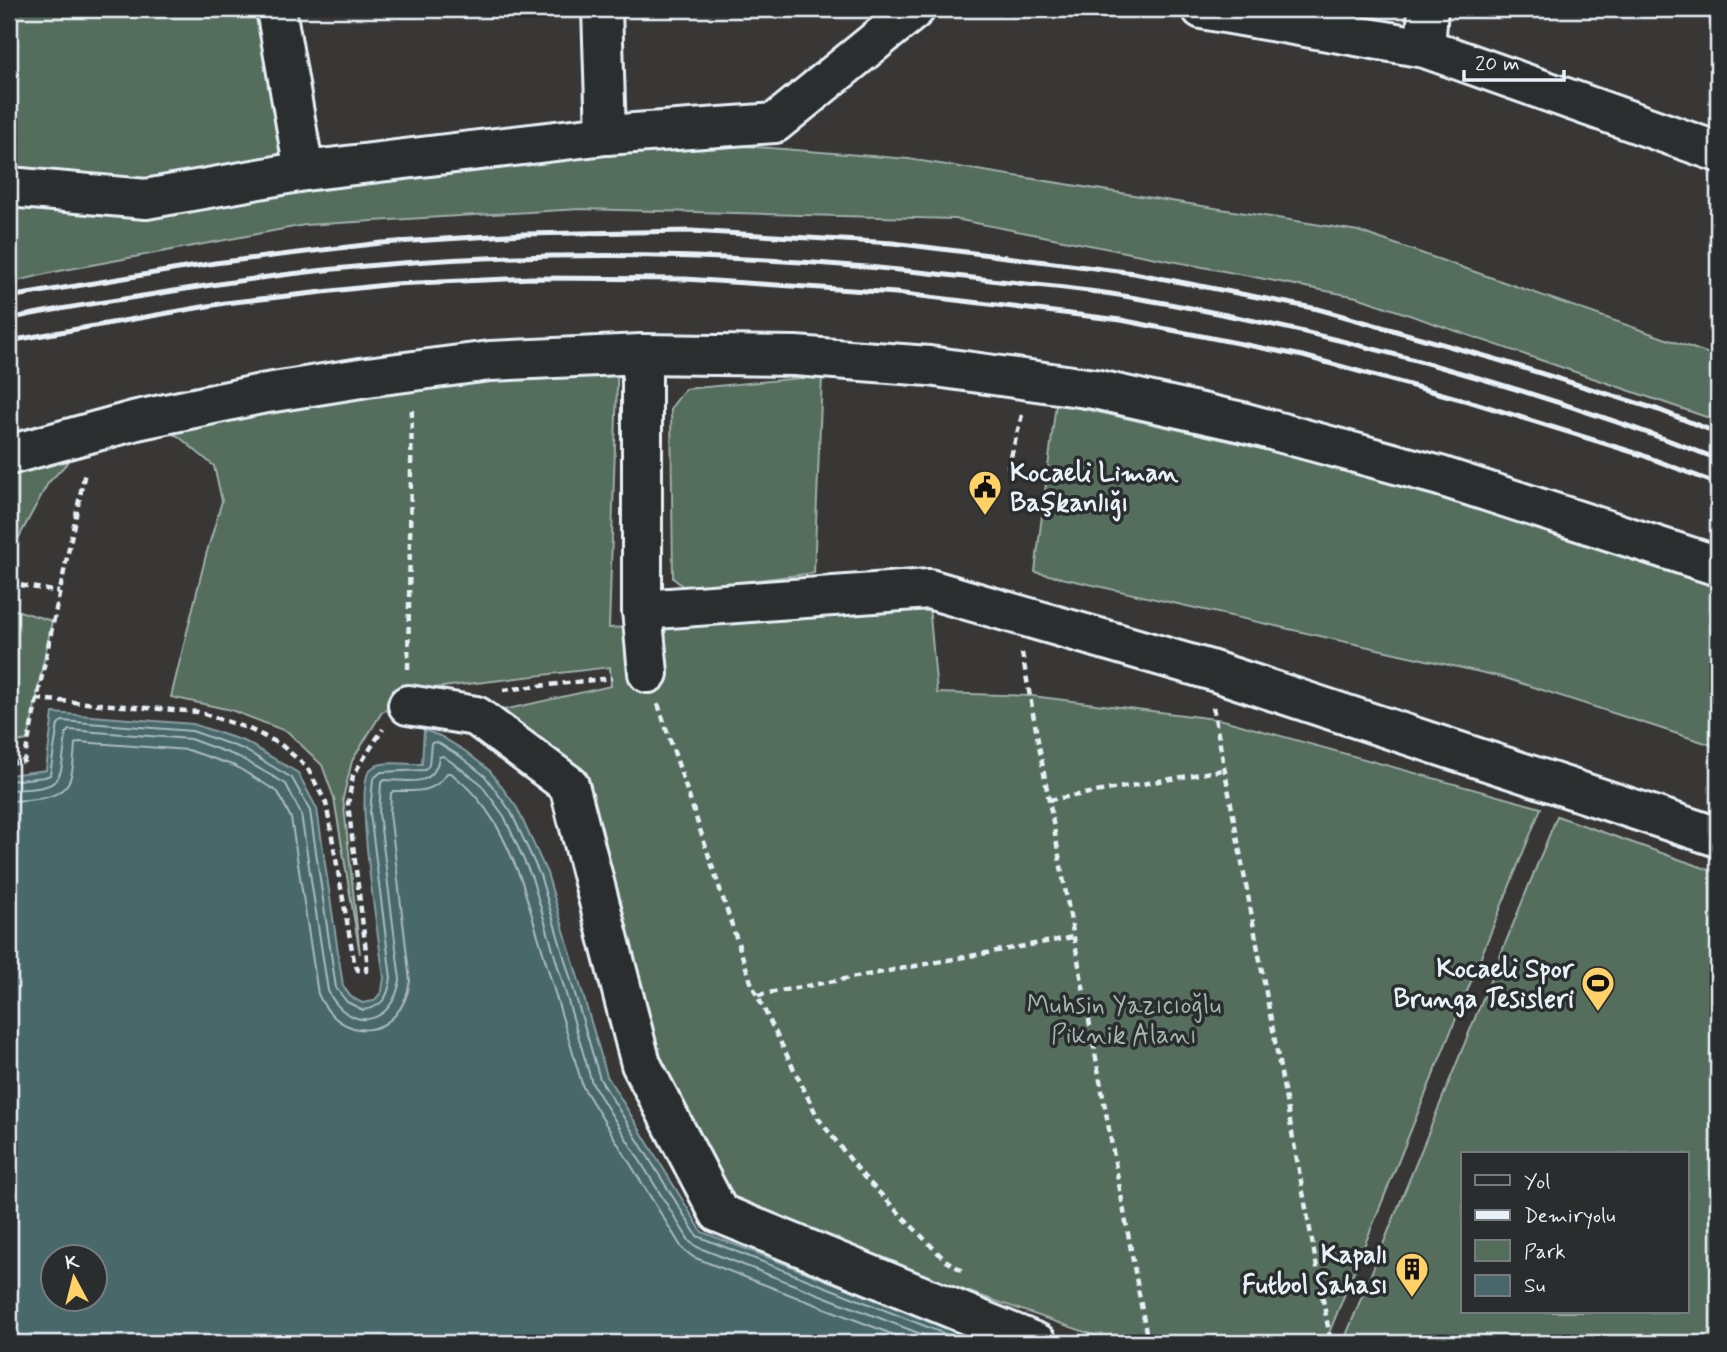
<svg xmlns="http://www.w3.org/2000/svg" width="1727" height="1352" font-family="Mynerve,sans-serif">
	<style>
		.green { fill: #546d5b; stroke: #9eafaa; stroke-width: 2; fill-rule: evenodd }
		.water { fill: #49676b; stroke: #899ea3; stroke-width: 2; fill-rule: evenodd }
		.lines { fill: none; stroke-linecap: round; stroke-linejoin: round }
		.shore { stroke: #a8bac0; stroke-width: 2 }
		.street-casing { stroke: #e8f1f8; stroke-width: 44 }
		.path { stroke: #e8f1f8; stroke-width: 4.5; stroke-dasharray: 7 5; stroke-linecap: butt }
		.street { stroke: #2a2d2e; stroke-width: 38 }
		.rail { stroke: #e8f1f8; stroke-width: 5 }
		.labels { text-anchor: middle; stroke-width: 7; stroke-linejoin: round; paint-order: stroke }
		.poi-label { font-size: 26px; font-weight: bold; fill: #e8f1f8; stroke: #2a2d2e; text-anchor: end }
		.park-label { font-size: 26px; fill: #a5b6b1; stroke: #2a2d2e }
	</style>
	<rect width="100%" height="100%" fill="#383736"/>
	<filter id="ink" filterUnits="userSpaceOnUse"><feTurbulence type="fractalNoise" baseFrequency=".0143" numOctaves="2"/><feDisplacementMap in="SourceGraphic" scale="14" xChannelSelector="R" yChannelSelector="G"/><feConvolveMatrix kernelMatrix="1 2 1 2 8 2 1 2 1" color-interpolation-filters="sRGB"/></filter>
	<g filter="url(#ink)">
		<!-- green -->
		<g class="green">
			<path d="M9,9H276L305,171L606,135L909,159L1358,231L1718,357V421L1357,297L955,219L580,209L305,225L54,272L9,283Z"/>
			<path d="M618,355L609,628L731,622L929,605L937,693L1032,696L1223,720L1541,808L1325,1343H1117L941,1282L719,1213L641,1064L569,785L476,716L611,686L610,667L425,689L382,712L352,761L343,798L360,954L334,798L322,765L288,732L231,710L171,697L206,555L222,501L214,466L178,436L137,420Z"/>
			<path d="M822,376L814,573L686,589L673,578L671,408L685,389Z"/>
			<path d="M1056,403L1433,486L1718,587V747L1502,677L1035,572Z"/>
			<path d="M9,455L73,457L48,483L18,539L9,543Z"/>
			<path d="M9,608L52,621L28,740L9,743Z"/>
			<path d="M1557,816L1718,873V1343H1343ZM1687,1154V1312H1463V1154Z"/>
		</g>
		<!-- water -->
		<path class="water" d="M53,713L193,724L246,742L298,773L317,809L343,986L351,997L362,1003L374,1001L382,991L384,978C380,946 353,788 370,770C380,759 407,765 422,764L424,730L440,736L465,751L490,771L517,808L547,873L607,1076L702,1232L988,1343H9V775L46,770ZM52,1258H94V1300H52Z"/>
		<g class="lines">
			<!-- shore -->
			<g class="shore">
				<path d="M9,781L45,777L50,775L58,724L62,721L192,731L243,749L292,778L310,811L336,988L347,1002L363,1010C383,1007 388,997 391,978L370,813L373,779L381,772L425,770L429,765L431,743L437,742L461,757L485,776L511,812L540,875L600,1079L697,1236L968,1343"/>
				<path d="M9,790C65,788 60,784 66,733L69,730L190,739L239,757L286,784L301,814L328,991C349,1033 392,1027 400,980L379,813L381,783L384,780C409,780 434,789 439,757L443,756L479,782L504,816L532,878L592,1083L690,1242L697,1247L944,1343"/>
				<path d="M9,801C29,800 62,801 70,779C74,768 74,755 75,744L79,742L188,750L235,766L278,792L291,818L318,994C341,1046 401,1040 410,981L390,813L391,793L394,791C416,791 434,794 447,773H451C490,804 504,836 522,882L583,1087L682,1248L693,1257L915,1343"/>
			</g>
			<defs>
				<g id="street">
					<path d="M276,9L304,171"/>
					<path d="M602,9L606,135"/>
					<path d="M1202,9L1425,48L1718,152"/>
					<path d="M1425,48L1428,9"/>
					<path d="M9,187L146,199L304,171L606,135L775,123L915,9"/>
					<path d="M642,354V610L648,673"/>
					<path d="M9,455L137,420L261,394L367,377L490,361L642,354L795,356L929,366L1094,389L1242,422L1440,476L1718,566"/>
					<path d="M642,610L929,589L1210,670L1718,837"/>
					<path d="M408,705L476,716L569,785L641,1064L719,1213L1037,1343"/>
				</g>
			</defs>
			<!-- street casing -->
			<use href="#street" class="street-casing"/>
			<!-- path -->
			<g class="path">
				<path d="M1008,468L1022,415"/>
				<path d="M9,583L59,592"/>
				<path d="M1022,653L1148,1343"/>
				<path d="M408,669L412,405"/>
				<path d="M503,690L612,678"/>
				<path d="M36,699L198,712L247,728L280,744L307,767L326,803L354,961L358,970L366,971L367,959L348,804L353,775L383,729"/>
				<path d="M658,704L752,985L818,1118L864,1177L945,1260L963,1271"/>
				<path d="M1213,707L1331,1343"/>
				<path d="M9,763L24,761L85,472"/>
				<path d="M1049,800L1223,770"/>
				<path d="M758,995L1073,937"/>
			</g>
			<!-- street -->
			<use href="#street" class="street"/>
			<!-- rail -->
			<g class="rail">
				<path d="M9,297L215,263L381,243L524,234L691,231L893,243L1134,273L1318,309L1495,359L1659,410L1718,433"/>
				<path d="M9,319C57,308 106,302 155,294C232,281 311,270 389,264C587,248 785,255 982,279C1031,285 1081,288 1130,297C1326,330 1532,387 1718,459"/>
				<path d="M9,341L225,303L394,284L532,278L685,279L896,293L1121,320L1303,356L1475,403L1642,455L1718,484"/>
			</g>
		</g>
	</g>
	<!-- icons -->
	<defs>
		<symbol id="civic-pin" viewBox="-11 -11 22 30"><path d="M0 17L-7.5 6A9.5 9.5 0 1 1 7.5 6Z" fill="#ffd166" stroke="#2a2d2e"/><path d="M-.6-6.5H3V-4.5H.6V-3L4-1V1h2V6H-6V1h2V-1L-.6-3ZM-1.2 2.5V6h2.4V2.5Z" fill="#111"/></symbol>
		<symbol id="stadium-pin" viewBox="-11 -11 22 30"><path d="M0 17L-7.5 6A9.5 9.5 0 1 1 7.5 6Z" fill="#ffd166" stroke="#2a2d2e"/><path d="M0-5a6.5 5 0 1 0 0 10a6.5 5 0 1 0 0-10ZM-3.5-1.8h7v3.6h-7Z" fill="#111"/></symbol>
		<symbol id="building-pin" viewBox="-11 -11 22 30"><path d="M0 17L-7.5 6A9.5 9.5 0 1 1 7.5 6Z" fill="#ffd166" stroke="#2a2d2e"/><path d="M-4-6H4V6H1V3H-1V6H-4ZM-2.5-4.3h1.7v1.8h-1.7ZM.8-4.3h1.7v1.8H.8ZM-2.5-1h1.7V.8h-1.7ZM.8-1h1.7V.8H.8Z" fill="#111"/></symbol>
	</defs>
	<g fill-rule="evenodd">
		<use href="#civic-pin" x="966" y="468" width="38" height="52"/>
		<use href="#stadium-pin" x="1579" y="964" width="38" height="52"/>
		<use href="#building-pin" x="1393" y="1250" width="38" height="52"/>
	</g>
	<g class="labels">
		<!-- poi labels -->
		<g class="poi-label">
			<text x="1010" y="481" text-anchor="start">Kocaeli Liman<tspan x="1010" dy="30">Başkanlığı</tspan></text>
			<text x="1574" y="977">Kocaeli Spor<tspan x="1574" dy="30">Brunga Tesisleri</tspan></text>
			<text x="1388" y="1263">Kapalı<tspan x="1388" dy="30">Futbol Sahası</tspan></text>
		</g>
		<!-- park labels -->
		<g class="park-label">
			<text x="1124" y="1013">Muhsin Yazıcıoğlu<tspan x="1124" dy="30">Piknik Alanı</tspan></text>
		</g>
	</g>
	<!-- margin -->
	<rect width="1727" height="1352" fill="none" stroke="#2a2d2e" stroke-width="35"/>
	<rect x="18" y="18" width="1692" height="1317" fill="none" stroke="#e8f1f8" stroke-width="2.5" filter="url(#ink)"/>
	<!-- legend -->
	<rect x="1461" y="1152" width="228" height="161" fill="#2a2d2e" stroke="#767b7f" stroke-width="2"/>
	<rect x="1475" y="1175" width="35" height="10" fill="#2a2d2e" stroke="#767b7f" stroke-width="2"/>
	<text x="1524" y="1188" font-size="21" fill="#e8f1f8">Yol</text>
	<rect x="1475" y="1210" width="35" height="10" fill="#e8f1f8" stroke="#767b7f" stroke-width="2"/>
	<text x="1524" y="1222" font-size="21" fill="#e8f1f8">Demiryolu</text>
	<rect x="1475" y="1240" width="35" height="21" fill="#546d5b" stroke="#767b7f" stroke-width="2"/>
	<text x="1524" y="1258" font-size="21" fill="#e8f1f8">Park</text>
	<rect x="1475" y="1275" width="35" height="21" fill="#49676b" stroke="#767b7f" stroke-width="2"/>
	<text x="1524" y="1292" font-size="21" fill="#e8f1f8">Su</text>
	<!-- north arrow -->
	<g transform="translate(74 1278) rotate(353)"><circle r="33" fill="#2a2d2e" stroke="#767b7f" stroke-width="2"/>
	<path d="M0-5L12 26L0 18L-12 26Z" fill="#ffd166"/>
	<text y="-10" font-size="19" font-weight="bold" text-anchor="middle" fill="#e8f1f8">K</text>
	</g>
	<!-- scale -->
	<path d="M1464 70v10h100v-10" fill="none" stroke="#e8f1f8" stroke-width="3.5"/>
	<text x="1475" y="70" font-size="21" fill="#e8f1f8" stroke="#2a2d2e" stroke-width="5" paint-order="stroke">20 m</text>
</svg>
